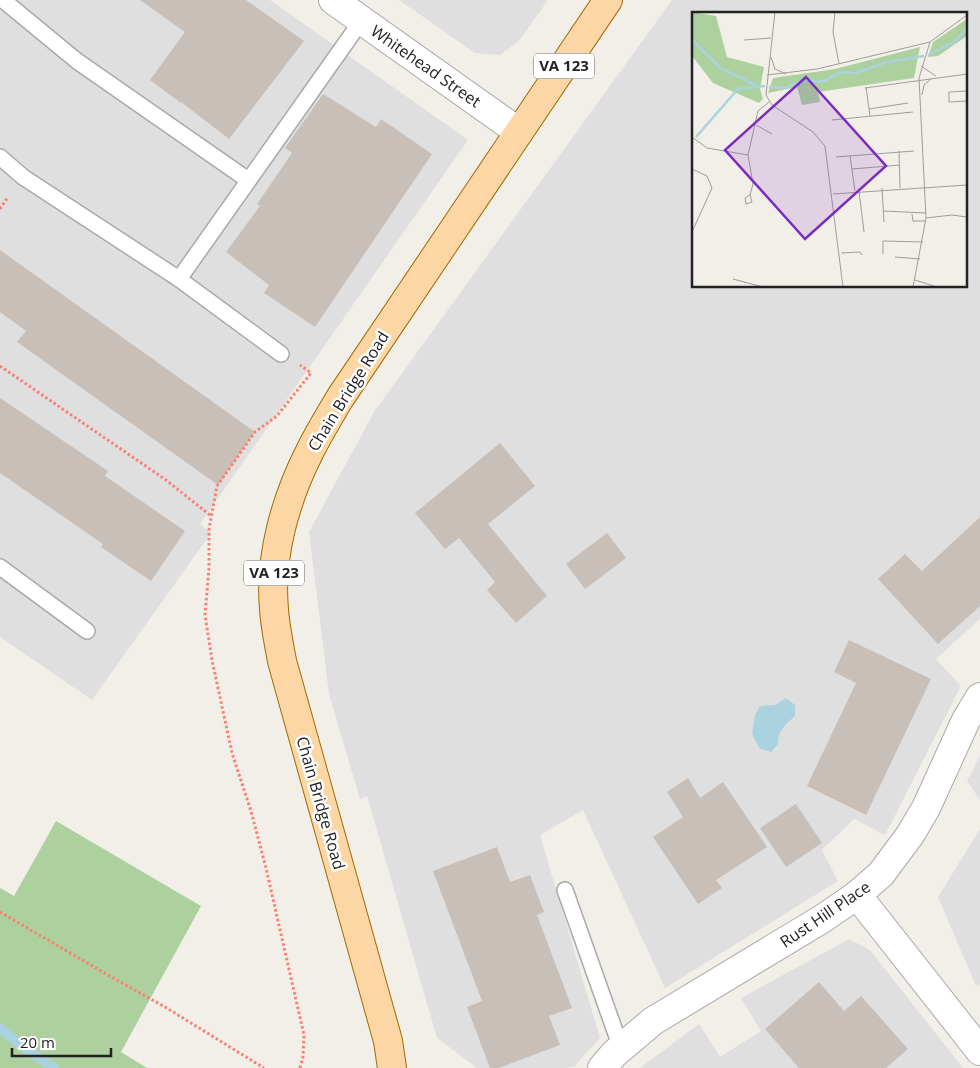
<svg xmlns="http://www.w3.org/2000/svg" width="980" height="1068" font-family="'Open Sans',sans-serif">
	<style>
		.residential { fill: #e0dfdf; fill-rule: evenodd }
		.forest { fill: #add19e }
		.water { fill: #aad3df }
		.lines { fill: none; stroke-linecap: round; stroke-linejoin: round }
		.stream { stroke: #aad3df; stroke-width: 10 }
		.building { fill: #c7bfb8 }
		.service-casing { stroke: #a9a9a9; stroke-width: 18 }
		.minor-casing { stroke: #a9a9a9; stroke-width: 30 }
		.primary-casing { stroke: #a06b00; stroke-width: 30 }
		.path { stroke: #fa8072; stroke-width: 3; stroke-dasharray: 2.5 2.5; stroke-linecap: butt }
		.service { stroke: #fff; stroke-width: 15 }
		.minor { stroke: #fff; stroke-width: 28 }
		.primary { stroke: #fcd6a4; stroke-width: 28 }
		.labels { text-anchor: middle; stroke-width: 5; stroke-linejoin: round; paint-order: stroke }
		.shield { fill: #fff; stroke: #646464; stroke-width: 1 }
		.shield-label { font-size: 15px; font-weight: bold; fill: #222 }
		.street-label { font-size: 16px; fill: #222; stroke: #fff }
		.inset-river { fill: none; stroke: #aad3df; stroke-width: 2.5 }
		.inset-road { fill: none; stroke: #9f9d99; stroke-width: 1 }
		.view { fill: #7b2cbf; fill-opacity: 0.15; stroke: #7b2cbf; stroke-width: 2.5 }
		.inset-edge { fill: none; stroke: #222; stroke-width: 2.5 }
	</style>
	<rect width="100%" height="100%" fill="#f2efe9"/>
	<!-- residential -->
	<g class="residential">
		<path d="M0,0H270L468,140L200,524L211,533L92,700L0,637Z"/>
		<path d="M399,0H548L519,41L500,55L475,53Z"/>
		<path d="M672,0H980V619L936,659L961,686L885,835L854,819L822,850L838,881L665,988L583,810L540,835L600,1038L574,1067L562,1068H477L437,1038L367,796L360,799L329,694L309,532L374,412ZM694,14H966V286H694Z"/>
		<path d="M980,756V800L967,781Z"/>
		<path d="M980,829V984L976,986L938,897Z"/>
		<path d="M849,939L870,950L963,1068H640L699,1024L720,1057L761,1031L741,998Z"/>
	</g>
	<!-- forest -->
	<path class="forest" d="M56,821L201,906L121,1052L147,1068H0V888L14,896Z"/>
	<!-- water -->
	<path class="water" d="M786,698L795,705V716L786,724L779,734L778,744L771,752L759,748L752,734L755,715L760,706L775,705Z"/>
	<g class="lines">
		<!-- stream -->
		<path class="stream" d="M0,1028L18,1043L54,1068"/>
	</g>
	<!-- building -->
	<g class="building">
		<path d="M140,0H246L304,41L229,139L181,102V103L150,80L185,32Z"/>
		<path d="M323,94L376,127L381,119L432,154L315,327L264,293L269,285L226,252L260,206L257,204L292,153L285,148Z"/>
		<path d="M0,250L255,432L218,485L17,342L26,331L0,312Z"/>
		<path d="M0,398L108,471L105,476L185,531L151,581L101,547L103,544L0,473Z"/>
		<path d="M500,443L535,486L488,524L547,596L516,623L487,590L495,582L459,538L445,549L415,513Z"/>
		<path d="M980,517V606L938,644L878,579L905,554L922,571Z"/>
		<path d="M607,533L626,558L585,589L566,564Z"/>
		<path d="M849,640L931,679L866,815L807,786L856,683L834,672Z"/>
		<path d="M688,778L700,798L723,782L767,847L716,880L722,888L698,904L653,837L683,817L667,792Z"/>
		<path d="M796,804L822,843L786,867L760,828Z"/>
		<path d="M497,847L510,882L530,875L544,912L537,915L572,1008L549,1016L560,1045L499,1068H490L467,1007L482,1001L433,871Z"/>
		<path d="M819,982L844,1011L861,996L908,1049L886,1068H799L765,1029Z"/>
	</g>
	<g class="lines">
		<defs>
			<g id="service">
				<path d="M3,0L77,61L248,180"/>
				<path d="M0,157L23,177L179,279L281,354"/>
				<path d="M179,279L362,20"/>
				<path d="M0,567L87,631"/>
				<path d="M565,890L621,1048"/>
			</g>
			<g id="minor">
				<path d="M333,0L519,132"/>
				<path d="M857,895L980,1051"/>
				<path d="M602,1068L614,1054L653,1021L822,919L857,895L881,874L910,835L926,808L966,720L980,697"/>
			</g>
			<path id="primary" d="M392,1068L388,1041L282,661C279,644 275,626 274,609C269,556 286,498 310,451C319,433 330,415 340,398L608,0"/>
		</defs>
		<!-- service casing -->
		<use href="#service" class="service-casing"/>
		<!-- minor casing -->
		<use href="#minor" class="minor-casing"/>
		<!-- primary casing -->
		<use href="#primary" class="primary-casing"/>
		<!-- path -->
		<g class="path">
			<path d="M0,209L8,197"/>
			<path d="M0,366L166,480L211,516"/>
			<path d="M0,912L106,974L165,1007L264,1068"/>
			<path d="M300,1068L303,1057L304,1035L266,868L251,811L232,753L212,660L205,615L209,568V529L217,486L255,432L277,416L311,373L300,365"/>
		</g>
		<!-- service -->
		<use href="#service" class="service"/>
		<!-- minor -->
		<use href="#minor" class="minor"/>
		<!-- primary -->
		<use href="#primary" class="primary"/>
	</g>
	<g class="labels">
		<!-- shield labels -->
		<g class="shield">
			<rect x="534" y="53.5" width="60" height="25" rx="4"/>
			<rect x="244" y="560.5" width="60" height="25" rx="4"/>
		</g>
		<g class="shield-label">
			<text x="564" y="71">VA 123</text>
			<text x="274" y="578">VA 123</text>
		</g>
		<!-- street labels -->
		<g class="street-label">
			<text transform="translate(426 66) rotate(35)" y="6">Whitehead Street</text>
			<text transform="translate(348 391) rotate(-58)" y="6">Chain Bridge Road</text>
			<text transform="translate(321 803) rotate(74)" y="6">Chain Bridge Road</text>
			<text transform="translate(825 914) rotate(-34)" y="6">Rust Hill Place</text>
		</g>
	</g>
	<!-- overview -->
	<g transform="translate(692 12)">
		<rect width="275" height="275" fill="#f2efe9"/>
		<path d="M0,0L24,4L35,45L72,55L68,77L71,87L67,91L21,71L0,44ZM275,7V24L246,44L236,45L241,30ZM228,35L222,66L126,80L128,90L110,93L105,75L76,81L81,66L143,57Z" fill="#add19e"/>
		<path class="inset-river" d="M0,28L28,56L64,73M236,43L262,30L275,17M77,75L94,76L109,69H133L148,60L164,61L195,50L232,44M4,125L46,77L73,74"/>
		<path class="inset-road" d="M83,0L74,83L80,93L121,120L133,134L151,275M143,0L141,20L147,52M52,28L79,26M79,45L83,57L94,62M229,54L244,64M75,63L125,57L238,30M174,75L178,104M173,76L275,62M275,79L257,80V90L275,89M230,83L232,73L239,67M177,97L216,91M140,108L221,100M64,113L80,122M0,125L15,136L56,143M207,139L208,176M158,144L163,179M144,145L222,139M0,157L15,164L20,176L0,220M160,157L208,153M190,176L192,210M167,179L172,220M141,182L275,173M58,183L60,190L54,192L53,186L58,183L61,172L56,143L66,99L77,90M191,199L234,201M220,202L221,209H234M234,206L260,203L275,205M149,241L168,240L170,243M191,242V229L231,230M203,245L228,247M41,267L71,275M223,268L245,275M221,275L234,206L227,66L238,30L275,3"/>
		<path class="view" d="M114,65L194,154L113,227L33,138Z"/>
		<rect width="275" height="275" class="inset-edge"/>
	</g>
	<!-- scale -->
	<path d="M12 1048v8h99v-8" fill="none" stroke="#222222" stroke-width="2.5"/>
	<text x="20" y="1048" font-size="15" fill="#222222" stroke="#ffffff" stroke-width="4" paint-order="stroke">20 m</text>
</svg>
